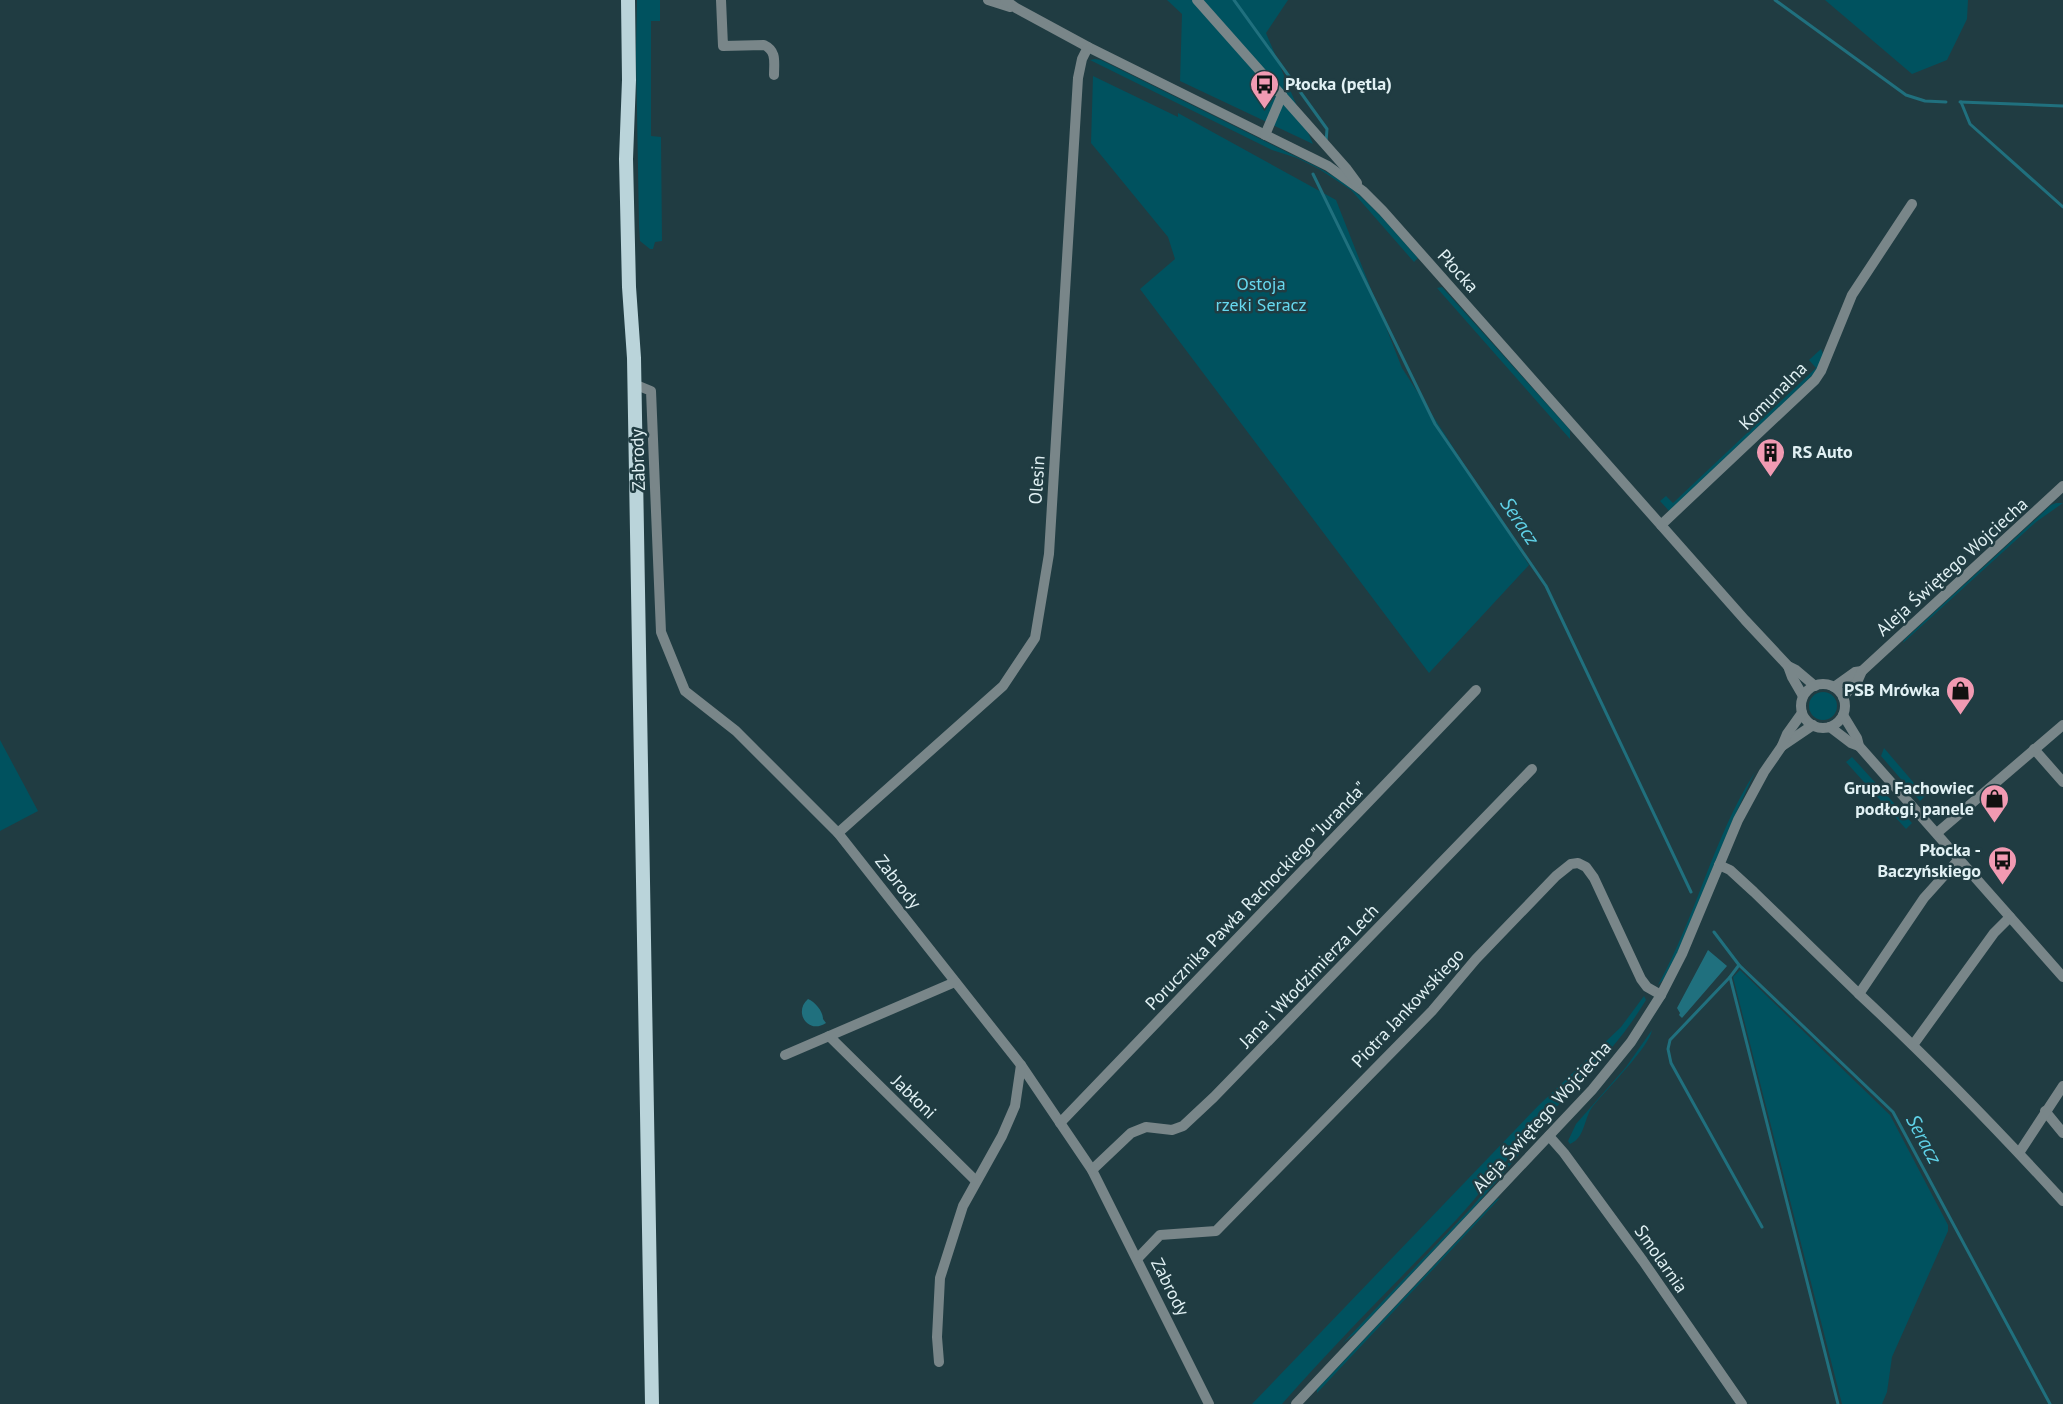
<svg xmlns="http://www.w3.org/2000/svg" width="2063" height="1404" font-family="'PT Sans',sans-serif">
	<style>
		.green { fill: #00525f }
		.water { fill: #20707e }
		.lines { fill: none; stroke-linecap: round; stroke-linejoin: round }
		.stream { stroke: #20707e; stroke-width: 3 }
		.minor { stroke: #798689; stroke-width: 10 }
		.major { stroke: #bad4da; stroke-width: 14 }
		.labels { text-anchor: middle; stroke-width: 5; stroke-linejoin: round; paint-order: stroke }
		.poi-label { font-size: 18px; font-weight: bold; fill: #e1f1f4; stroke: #203c42; text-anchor: end }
		.street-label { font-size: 18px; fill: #e1f1f4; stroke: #203c42 }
		.park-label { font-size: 18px; fill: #67d9ef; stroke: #203c42 }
		.water-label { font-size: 20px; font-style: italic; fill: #5fd1e7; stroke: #203c42 }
	</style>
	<rect width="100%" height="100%" fill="#203c42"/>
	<!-- green -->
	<g class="green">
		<path d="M637,0H660V21H651V136L661,137L662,241L655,242L653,249H650L640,241L639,225L636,54Z"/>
		<path d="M1167,0H1288L1266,33L1313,144L1180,81L1182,14Z"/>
		<path d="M1825,0H1968L1967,19L1947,60L1912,74Z"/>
		<path d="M1095,59L1101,60L1303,160C1320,168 1337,177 1352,189C1377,209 1397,235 1418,258L1414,262L1351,190L1319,169L1297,158L1272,150L1090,60Z"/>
		<path d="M1093,76L1178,117V113L1336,200L1402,368L1529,565L1429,673L1140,289L1175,259L1168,237L1091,143Z"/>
		<path d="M1442,287L1570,430V439L1437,288Z"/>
		<path d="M1821,349L1823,354L1818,370L1670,512L1660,501L1666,496L1673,503L1816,368L1809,360Z"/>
		<path d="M2056,503H2063L2036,522L1903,643L1904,640L2051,505Z"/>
		<circle cx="1823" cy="706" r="14"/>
		<path d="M0,740L38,811L0,831Z"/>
		<path d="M1884,748L1925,796L1920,801L1881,756Z"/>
		<path d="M1852,757L1912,823L1906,829L1846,762Z"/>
		<path d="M1755,772L1732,822L1677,954L1663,980L1658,985C1696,917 1713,838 1755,772Z"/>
		<path d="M1740,970L1890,1115L1948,1225V1231L1892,1357L1887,1392L1882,1404H1842L1733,977Z"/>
		<path d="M1644,996L1646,1000C1614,1054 1567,1094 1525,1140C1501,1165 1480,1194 1457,1219C1398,1281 1338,1340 1282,1404H1252L1538,1106L1621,1027Z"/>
		<path d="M1652,1030C1650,1046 1606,1090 1593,1106C1583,1119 1586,1137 1570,1144L1568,1141L1576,1124L1626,1067Z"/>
		<path d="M1518,1151L1521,1152L1474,1208L1357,1332L1343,1343L1471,1208Z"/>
		<path d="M1500,1198L1317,1393V1389L1340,1365L1497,1199Z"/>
	</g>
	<!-- water -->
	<g class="water">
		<path d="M1708,950L1727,966L1682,1018L1679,1015L1680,1013L1677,1008Z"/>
		<path d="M808,999C815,1002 823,1011 823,1019L826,1023C808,1035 793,1012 808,999Z"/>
	</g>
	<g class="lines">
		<!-- stream -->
		<g class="stream">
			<path d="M1234,0L1327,129L1326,142"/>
			<path d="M1775,0L1906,95L1925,101L1946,102"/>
			<path d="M1960,102L2063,106"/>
			<path d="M1961,102L1970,124L2063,207"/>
			<path d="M1313,174L1435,424L1546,586L1691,892"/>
			<path d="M1714,932L1739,965L1893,1112L2050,1404"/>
			<path d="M1739,965L1730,977L1838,1404"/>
			<path d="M1730,977L1670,1040L1668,1049L1671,1063L1762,1227"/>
		</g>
		<!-- minor -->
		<g class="minor">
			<path d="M721,0L723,46L764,45C777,51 774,62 774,75"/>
			<path d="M988,0L1010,7"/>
			<path d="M1005,0L1016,8L1088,47L1328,166L1363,191L1383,211L1745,620L1788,666L1796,670L1815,686"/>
			<path d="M1197,0L1346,168L1357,183"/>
			<path d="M1265,135L1282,95"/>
			<path d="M634,384L651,391L661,632L685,691L736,731L838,833L1021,1065L1092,1170L1209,1404"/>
			<path d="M1661,525L1815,380L1821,371L1852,295L1912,204"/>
			<path d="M1788,666L1792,677L1803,696"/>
			<circle cx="1823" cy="706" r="22"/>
			<path d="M1834,687L1855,672L1862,671"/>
			<path d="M1843,697L1858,680L1862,671L2063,486"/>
			<path d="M1843,715L1857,738L1859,746L2063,977"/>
			<path d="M1830,727L1851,743L1859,746"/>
			<path d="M1782,746L1813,725"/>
			<path d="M2034,749L2063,782"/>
			<path d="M838,833L1003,686L1035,638L1049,554L1078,78L1082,59L1088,47"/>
			<path d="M1937,833L2063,725"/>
			<path d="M1719,865L1730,870L1754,892L1859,994L1924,898L1959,859"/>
			<path d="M1859,994C1930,1060 1997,1129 2063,1201"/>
			<path d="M829,1036L976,1181"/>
			<path d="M1913,1045L1994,933L2010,917"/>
			<path d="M785,1055L955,982"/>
			<path d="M2045,1111L2063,1133"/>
			<path d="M1060,1123L1476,690"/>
			<path d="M1549,1136L1564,1153L1643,1261L1742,1404"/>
			<path d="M2019,1153L2063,1086"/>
			<path d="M1092,1170L1131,1133L1146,1127L1172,1130L1183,1126L1214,1097L1532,769"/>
			<path d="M1137,1259L1160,1235L1216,1231L1432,1011L1476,959L1556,876L1571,864L1578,863L1586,867L1594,878L1641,979L1647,987L1661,995"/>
			<path d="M939,1362L937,1337L940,1278L963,1206L1002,1136L1015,1106L1021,1065"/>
			<path d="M1296,1404L1592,1090L1631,1042L1661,995L1682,954L1738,820L1764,772L1782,746L1787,734L1802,713"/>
		</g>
		<!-- major -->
		<path class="major" d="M628,0L629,80L626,159L629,287L634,358L652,1404"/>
	</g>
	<!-- icons -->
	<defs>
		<symbol id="bus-pin" viewBox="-11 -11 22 30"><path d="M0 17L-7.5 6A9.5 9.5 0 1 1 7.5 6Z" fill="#f19ab2" stroke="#203c42"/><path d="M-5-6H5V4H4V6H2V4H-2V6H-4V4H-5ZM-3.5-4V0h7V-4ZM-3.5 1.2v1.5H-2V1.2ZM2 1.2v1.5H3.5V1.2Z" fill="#111"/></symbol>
		<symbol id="building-pin" viewBox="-11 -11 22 30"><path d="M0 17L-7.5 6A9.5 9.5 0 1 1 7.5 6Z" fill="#f19ab2" stroke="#203c42"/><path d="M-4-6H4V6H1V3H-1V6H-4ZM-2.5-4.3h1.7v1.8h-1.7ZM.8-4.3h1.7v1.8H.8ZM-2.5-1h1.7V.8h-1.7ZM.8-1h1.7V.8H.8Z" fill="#111"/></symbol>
		<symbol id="shop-pin" viewBox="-11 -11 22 30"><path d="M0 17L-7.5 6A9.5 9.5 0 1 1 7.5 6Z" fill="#f19ab2" stroke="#203c42"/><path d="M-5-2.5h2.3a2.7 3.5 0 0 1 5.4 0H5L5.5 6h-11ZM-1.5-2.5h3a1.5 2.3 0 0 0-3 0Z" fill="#111"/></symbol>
	</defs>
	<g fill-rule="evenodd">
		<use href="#bus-pin" x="1248" y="68" width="33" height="45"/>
		<use href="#building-pin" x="1754" y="436" width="33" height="45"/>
		<use href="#shop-pin" x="1944" y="674" width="33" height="45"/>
		<use href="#shop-pin" x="1978" y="782" width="33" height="45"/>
		<use href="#bus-pin" x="1986" y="844" width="33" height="45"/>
	</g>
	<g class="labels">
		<!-- poi labels -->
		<g class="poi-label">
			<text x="1285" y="90" text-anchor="start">Płocka (pętla)</text>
			<text x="1792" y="458" text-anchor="start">RS Auto</text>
			<text x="1940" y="696">PSB Mrówka</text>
			<text x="1974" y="794">Grupa Fachowiec<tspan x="1974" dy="21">podłogi, panele</tspan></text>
			<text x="1981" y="856">Płocka -<tspan x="1981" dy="21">Baczyńskiego</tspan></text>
		</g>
		<!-- street labels -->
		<g class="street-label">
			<text transform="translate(1458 271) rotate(48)" y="6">Płocka</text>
			<text transform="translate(1773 396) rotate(-45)" y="6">Komunalna</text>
			<text transform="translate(638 460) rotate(-92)" y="6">Zabrody</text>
			<text transform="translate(1037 480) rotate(-86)" y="6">Olesin</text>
			<text transform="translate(1952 567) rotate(-42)" y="6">Aleja Świętego Wojciecha</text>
			<text transform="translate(898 882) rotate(52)" y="6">Zabrody</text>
			<text transform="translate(1256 896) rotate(-46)" y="6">Porucznika Pawła Rachockiego "Juranda"</text>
			<text transform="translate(1309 976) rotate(-46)" y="6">Jana i Włodzimierza Lech</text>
			<text transform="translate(1408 1008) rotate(-47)" y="6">Piotra Jankowskiego</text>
			<text transform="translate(914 1097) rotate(44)" y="6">Jabłoni</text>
			<text transform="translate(1542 1117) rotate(-48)" y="6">Aleja Świętego Wojciecha</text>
			<text transform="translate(1661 1259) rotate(55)" y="6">Smolarnia</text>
			<text transform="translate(1170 1287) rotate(63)" y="6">Zabrody</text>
		</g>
		<!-- park labels -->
		<g class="park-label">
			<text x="1261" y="290">Ostoja<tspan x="1261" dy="21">rzeki Seracz</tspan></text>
		</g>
		<!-- water labels -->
		<g class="water-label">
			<text transform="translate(1520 521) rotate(56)" y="7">Seracz</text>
			<text transform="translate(1924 1139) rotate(62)" y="7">Seracz</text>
		</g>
	</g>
</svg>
